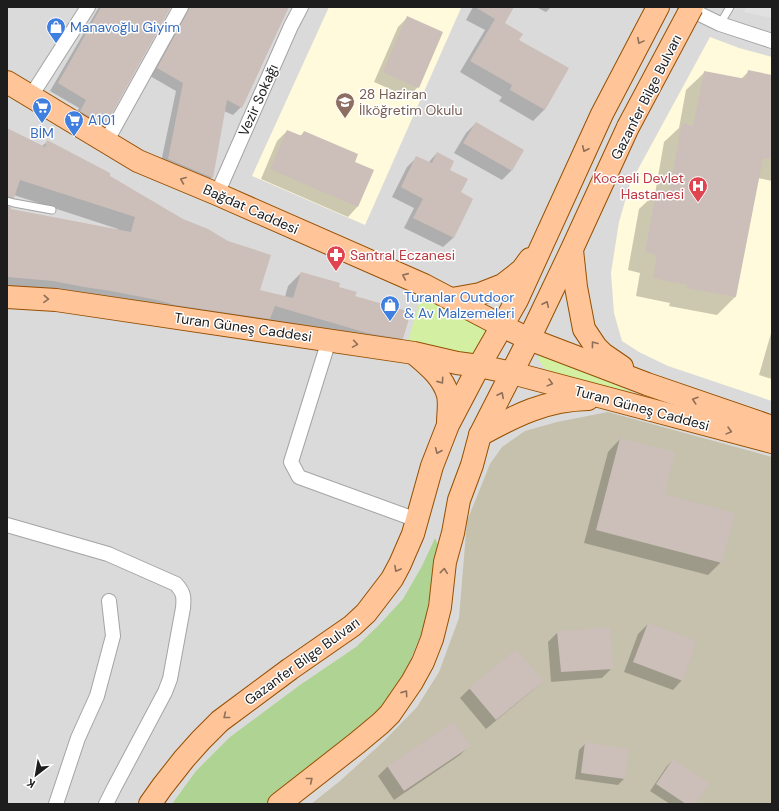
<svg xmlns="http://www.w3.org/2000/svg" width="779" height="811" font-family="'DM Sans',sans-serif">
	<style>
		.residential { fill: #dbdada }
		.education { fill: #fffadb }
		.construction { fill: #c5c1ad }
		.grass { fill: #d3efa2 }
		.forest { fill: #afd392 }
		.parking { fill: #e1e1e1 }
		.shadow { fill: #0003 }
		.building { fill: #ccbeb8 }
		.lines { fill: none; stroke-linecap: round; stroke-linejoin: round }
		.service-casing { stroke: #a4a4a4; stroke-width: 9 }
		.minor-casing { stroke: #a4a4a4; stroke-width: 16 }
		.primary-casing { stroke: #964f00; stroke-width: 24 }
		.service { stroke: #fff; stroke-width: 7 }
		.minor { stroke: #fff; stroke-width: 14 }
		.primary { stroke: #ffc497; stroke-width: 22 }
		.primary-bridge-casing { stroke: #964f00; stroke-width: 24; stroke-linecap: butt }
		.primary-bridge { stroke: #ffc497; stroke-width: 22 }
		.oneway { stroke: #8e705a }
		.labels { text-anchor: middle; stroke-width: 3; stroke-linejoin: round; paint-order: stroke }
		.shop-label { font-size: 14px; fill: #366cbe; stroke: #fff; text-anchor: start }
		.education-label { font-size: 14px; fill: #785e54; stroke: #fff; text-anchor: start }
		.street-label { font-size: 14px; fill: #1d1d1d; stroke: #fff }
		.health-label { font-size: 14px; fill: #be3a42; stroke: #fff; text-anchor: end }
	</style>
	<rect width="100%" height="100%" fill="#f0e9e2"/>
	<!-- residential -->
	<rect class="residential" x="7" y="7" width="765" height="797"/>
	<!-- education -->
	<g class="education">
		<path d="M329,7H458L461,8L365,225L252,176Z"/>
		<path d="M710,37L739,48L772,57V401L668,366L639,352L622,341L614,313L611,273L619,222L630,184Z"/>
	</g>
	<!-- construction -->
	<path class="construction" d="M608,412L772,457V804H311L340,781L384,741L417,707L439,672L459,618L467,521L490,464L502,447L525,431L557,422Z"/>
	<!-- grass -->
	<g class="grass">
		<path d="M421,297L476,320L488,331L475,354H460L407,344Z"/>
		<path d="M539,355L552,358L632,392L633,395L554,374L544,368L538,359Z"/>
	</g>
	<!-- forest -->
	<path class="forest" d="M435,538L439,547L424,627L403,678L380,712L271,804H172L196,771L230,737L300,685L356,647L379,625L403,599L422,566Z"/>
	<!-- parking -->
	<path class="parking" d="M747,7H772V18L744,12Z"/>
	<!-- shadow -->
	<g class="shadow">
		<path d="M99,7H170L104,126L96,134L72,120L79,108L50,91Z"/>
		<path d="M175,7H288L241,107L233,115L224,111L212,177L204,185L160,167L176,91L150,76Z"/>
		<path d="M473,7H513L503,24L545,109L533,121L499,101L502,97L460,72L485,30L466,20Z"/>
		<path d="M536,7H551L546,12Z"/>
		<path d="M408,17L418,87L408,97L374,82L398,27Z"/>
		<path d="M749,71L772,76V181L758,178L735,297L717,315L669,306L670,303L636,296L640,273L628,270L639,209L655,194L664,142L679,128L686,90L705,72L741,79Z"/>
		<path d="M476,123L523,150L511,171L502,180L454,153L466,133Z"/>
		<path d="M7,129L42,146L47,142L108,177L259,291L285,297L288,286L301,273L337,287L354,297L402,338L389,351L7,291V209L118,230V229L14,195L13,197L7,204Z"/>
		<path d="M287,131L300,136L304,132L354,162L373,170L357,207L348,217L261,179L277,141Z"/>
		<path d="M437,153L448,171L460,193L472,199L453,238L443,247L404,228L414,208L392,197L407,167L417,157L428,163Z"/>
		<path d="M772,330V379L759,375Z"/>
		<path d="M620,439L663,495L721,562L708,575L584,543L608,452Z"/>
		<path d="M648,624L682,680L673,690L624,672L638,634Z"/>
		<path d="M558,632L612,668L602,678L551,682L548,642Z"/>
		<path d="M516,650L543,681L533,690L486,729L460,698L469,689Z"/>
		<path d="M585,744L624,779L618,785L575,779L579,750Z"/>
		<path d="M469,746L460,755L394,800L378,776L388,766Z"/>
		<path d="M673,760L695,804H670L650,791L667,766Z"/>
	</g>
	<!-- building -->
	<g class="building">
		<path d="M101,7H171L105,126L80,111L86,100L58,83Z"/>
		<path d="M189,7H289L242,108L227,100L213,178L168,159L183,83L157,68L188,11Z"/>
		<path d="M475,7H514L505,23L523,34L519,40L569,68L545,110L510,90L512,85L470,61L495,19Z"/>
		<path d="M407,16L443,32L419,88L383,72Z"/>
		<path d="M748,70L772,75V159L763,158L736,297L687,288V285L653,278L657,255L645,252L657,189L669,192L682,123L693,126L704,71L746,79Z"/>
		<path d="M476,122L524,150L512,171L463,143Z"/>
		<path d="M7,128L45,147L47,140L110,173V176L183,219L208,229L228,241L271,255L260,290L293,298L301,272L340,283L339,287L357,292L355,296L411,312L403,339L367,333L275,306L270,319L175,305L157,300L111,291L84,287L53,281L7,277V206L11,207V209L131,232L135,217L20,180L14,198L7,196Z"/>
		<path d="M287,130L302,136L304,131L358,154L355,162L374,170L358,207L270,169Z"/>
		<path d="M437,152L454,161L450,170L468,179L461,192L473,199L454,238L413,218L423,199L401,187L416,156L432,163Z"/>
		<path d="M620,438L675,452L665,494L735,513L722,563L596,530Z"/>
		<path d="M648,623L697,641L683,681L633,662Z"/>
		<path d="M610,627L613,669L561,672L557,631Z"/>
		<path d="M516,649L544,681L496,720L469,688Z"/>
		<path d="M454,721L471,746L404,791L387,766Z"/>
		<path d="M585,742L629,749L625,779L581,773Z"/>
		<path d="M673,759L710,784L696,804H686L656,784Z"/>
	</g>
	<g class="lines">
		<defs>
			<g id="service">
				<path d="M720,24L730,7"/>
				<path d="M7,201L14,203L52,210"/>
			</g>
			<g id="minor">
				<path d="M685,7L720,24L772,41"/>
				<path d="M31,96L88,7"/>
				<path d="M106,142L181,7"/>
				<path d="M217,194L291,26L301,7"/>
				<path d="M329,340L291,462L299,477L417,520"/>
				<path d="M7,525L108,554L176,584C184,593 184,597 183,608L170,679L165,692L114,788L106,804"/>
				<path d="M56,804L78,738L97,696L113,636L109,601"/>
			</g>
			<g id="primary">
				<path d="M7,82L138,161L217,194L424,285L502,326L529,339L647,384L772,427"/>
				<path d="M572,250L576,287L584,329L596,347L603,354L622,367"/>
				<path d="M7,297L56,300L414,353L457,363L479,366L512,373L772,442"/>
				<path d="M452,299L480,294L503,285L522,270L530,259"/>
				<path d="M415,354C428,365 443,377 448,395C450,404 448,414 448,423"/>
				<path d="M480,435C516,415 546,400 588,399"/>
				<path d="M150,804L162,787L184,759L201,740L220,721L290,669L352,626L366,613L392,579L400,564L413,534L432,466L448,425L479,366L517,300L602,114L658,7"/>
				<path d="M279,804L357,743L381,723L390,714L412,682L423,662L432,639L440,607L445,562L453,533L459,500L472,465L480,435L529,339L572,249L628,127"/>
			</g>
		</defs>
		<!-- service casing -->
		<use href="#service" class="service-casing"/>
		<!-- minor casing -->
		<use href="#minor" class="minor-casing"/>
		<!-- primary casing -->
		<use href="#primary" class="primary-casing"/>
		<!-- service -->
		<use href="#service" class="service"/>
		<!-- minor -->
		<use href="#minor" class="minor"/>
		<!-- primary -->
		<use href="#primary" class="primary"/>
		<defs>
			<path id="primary-bridge" d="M628,127L692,7"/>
		</defs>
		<!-- primary-bridge casing -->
		<use href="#primary-bridge" class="primary-bridge-casing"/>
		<!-- primary-bridge -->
		<use href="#primary-bridge" class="primary-bridge"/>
	</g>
	<!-- one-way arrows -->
	<defs><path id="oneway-chevron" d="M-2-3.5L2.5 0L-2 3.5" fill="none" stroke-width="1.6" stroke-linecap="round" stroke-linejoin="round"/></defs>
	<g class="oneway">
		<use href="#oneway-chevron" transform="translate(640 41) rotate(118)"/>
		<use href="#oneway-chevron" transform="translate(585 149) rotate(115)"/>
		<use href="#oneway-chevron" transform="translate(183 180) rotate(-158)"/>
		<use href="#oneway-chevron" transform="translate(405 276) rotate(-156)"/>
		<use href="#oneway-chevron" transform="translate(46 299) rotate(3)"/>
		<use href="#oneway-chevron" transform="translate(546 304) rotate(-65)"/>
		<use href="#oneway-chevron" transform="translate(355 344) rotate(9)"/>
		<use href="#oneway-chevron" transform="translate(594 344) rotate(-127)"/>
		<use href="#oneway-chevron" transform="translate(441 381) rotate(55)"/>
		<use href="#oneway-chevron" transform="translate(550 383) rotate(15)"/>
		<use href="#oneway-chevron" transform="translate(501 395) rotate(-63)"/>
		<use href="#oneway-chevron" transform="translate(695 400) rotate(-162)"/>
		<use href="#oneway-chevron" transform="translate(729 431) rotate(15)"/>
		<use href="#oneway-chevron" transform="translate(438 451) rotate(113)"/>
		<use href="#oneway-chevron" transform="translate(397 569) rotate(119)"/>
		<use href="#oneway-chevron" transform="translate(444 571) rotate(-84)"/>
		<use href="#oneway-chevron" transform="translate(405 693) rotate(-55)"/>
		<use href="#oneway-chevron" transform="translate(226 716) rotate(142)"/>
		<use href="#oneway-chevron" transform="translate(310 780) rotate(-38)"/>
	</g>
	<!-- icons -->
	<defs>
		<symbol id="shop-pin" viewBox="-11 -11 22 30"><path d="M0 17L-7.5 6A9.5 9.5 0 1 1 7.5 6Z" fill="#3f7fe0" stroke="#fff"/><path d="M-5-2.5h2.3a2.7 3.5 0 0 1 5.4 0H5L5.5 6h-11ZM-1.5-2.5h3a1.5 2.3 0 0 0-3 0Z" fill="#fff"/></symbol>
		<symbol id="school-pin" viewBox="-11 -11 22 30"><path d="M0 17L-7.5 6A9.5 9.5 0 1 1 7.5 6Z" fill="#8d6e63" stroke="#fff"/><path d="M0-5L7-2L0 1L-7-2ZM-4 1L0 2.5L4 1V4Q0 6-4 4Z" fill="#fff"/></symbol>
		<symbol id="supermarket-pin" viewBox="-11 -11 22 30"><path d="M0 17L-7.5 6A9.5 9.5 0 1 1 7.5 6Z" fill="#3f7fe0" stroke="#fff"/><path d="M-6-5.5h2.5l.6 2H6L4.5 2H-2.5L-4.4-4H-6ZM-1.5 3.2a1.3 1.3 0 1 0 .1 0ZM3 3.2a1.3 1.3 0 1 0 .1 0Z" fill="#fff"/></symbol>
		<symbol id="hospital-pin" viewBox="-11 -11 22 30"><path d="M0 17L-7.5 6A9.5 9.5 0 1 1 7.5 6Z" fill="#e0444e" stroke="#fff"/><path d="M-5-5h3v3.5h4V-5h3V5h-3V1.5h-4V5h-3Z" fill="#fff"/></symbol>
		<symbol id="pharmacy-pin" viewBox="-11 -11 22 30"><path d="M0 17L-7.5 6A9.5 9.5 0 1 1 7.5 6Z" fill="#e0444e" stroke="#fff"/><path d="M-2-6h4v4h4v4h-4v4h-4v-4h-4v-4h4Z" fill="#fff"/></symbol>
	</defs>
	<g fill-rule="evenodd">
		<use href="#shop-pin" x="45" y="16" width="22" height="30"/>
		<use href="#school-pin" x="334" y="91" width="22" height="30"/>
		<use href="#supermarket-pin" x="31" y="96" width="22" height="30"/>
		<use href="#supermarket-pin" x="63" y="109" width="22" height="30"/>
		<use href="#hospital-pin" x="687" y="175" width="22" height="30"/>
		<use href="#pharmacy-pin" x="325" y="244" width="22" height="30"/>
		<use href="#shop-pin" x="379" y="294" width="22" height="30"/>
	</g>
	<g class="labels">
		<!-- shop labels -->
		<g class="shop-label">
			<text x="70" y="32">Manavoğlu Giyim</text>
			<text x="88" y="125">A101</text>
			<text x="42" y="138" text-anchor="middle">BİM</text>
			<text x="404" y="302">Turanlar Outdoor<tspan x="404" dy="16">&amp; Av Malzemeleri</tspan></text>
		</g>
		<!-- education labels -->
		<g class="education-label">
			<text x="359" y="99">28 Haziran<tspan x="359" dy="16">İlköğretim Okulu</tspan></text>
		</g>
		<!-- street labels -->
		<g class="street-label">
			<text transform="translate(646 97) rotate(-63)" y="5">Gazanfer Bilge Bulvarı</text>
			<text transform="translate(258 100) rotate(-66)" y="5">Vezir Sokağı</text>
			<text transform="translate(251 209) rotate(24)" y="5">Bağdat Caddesi</text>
			<text transform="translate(243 327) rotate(8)" y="5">Turan Güneş Caddesi</text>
			<text transform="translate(642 408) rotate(15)" y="5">Turan Güneş Caddesi</text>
			<text transform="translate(302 661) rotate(-36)" y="5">Gazanfer Bilge Bulvarı</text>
		</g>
		<!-- health labels -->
		<g class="health-label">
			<text x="684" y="183">Kocaeli Devlet<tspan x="684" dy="16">Hastanesi</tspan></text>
			<text x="350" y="260" text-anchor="start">Santral Eczanesi</text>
		</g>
	</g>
	<!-- border -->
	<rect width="779" height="811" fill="none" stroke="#1d1d1d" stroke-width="16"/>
	<!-- north arrow -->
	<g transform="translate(36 775) rotate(211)" stroke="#ffffff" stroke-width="3" paint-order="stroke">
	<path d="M0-3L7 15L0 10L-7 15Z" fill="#1d1d1d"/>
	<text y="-6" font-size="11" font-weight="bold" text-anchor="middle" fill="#1d1d1d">K</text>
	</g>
</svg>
